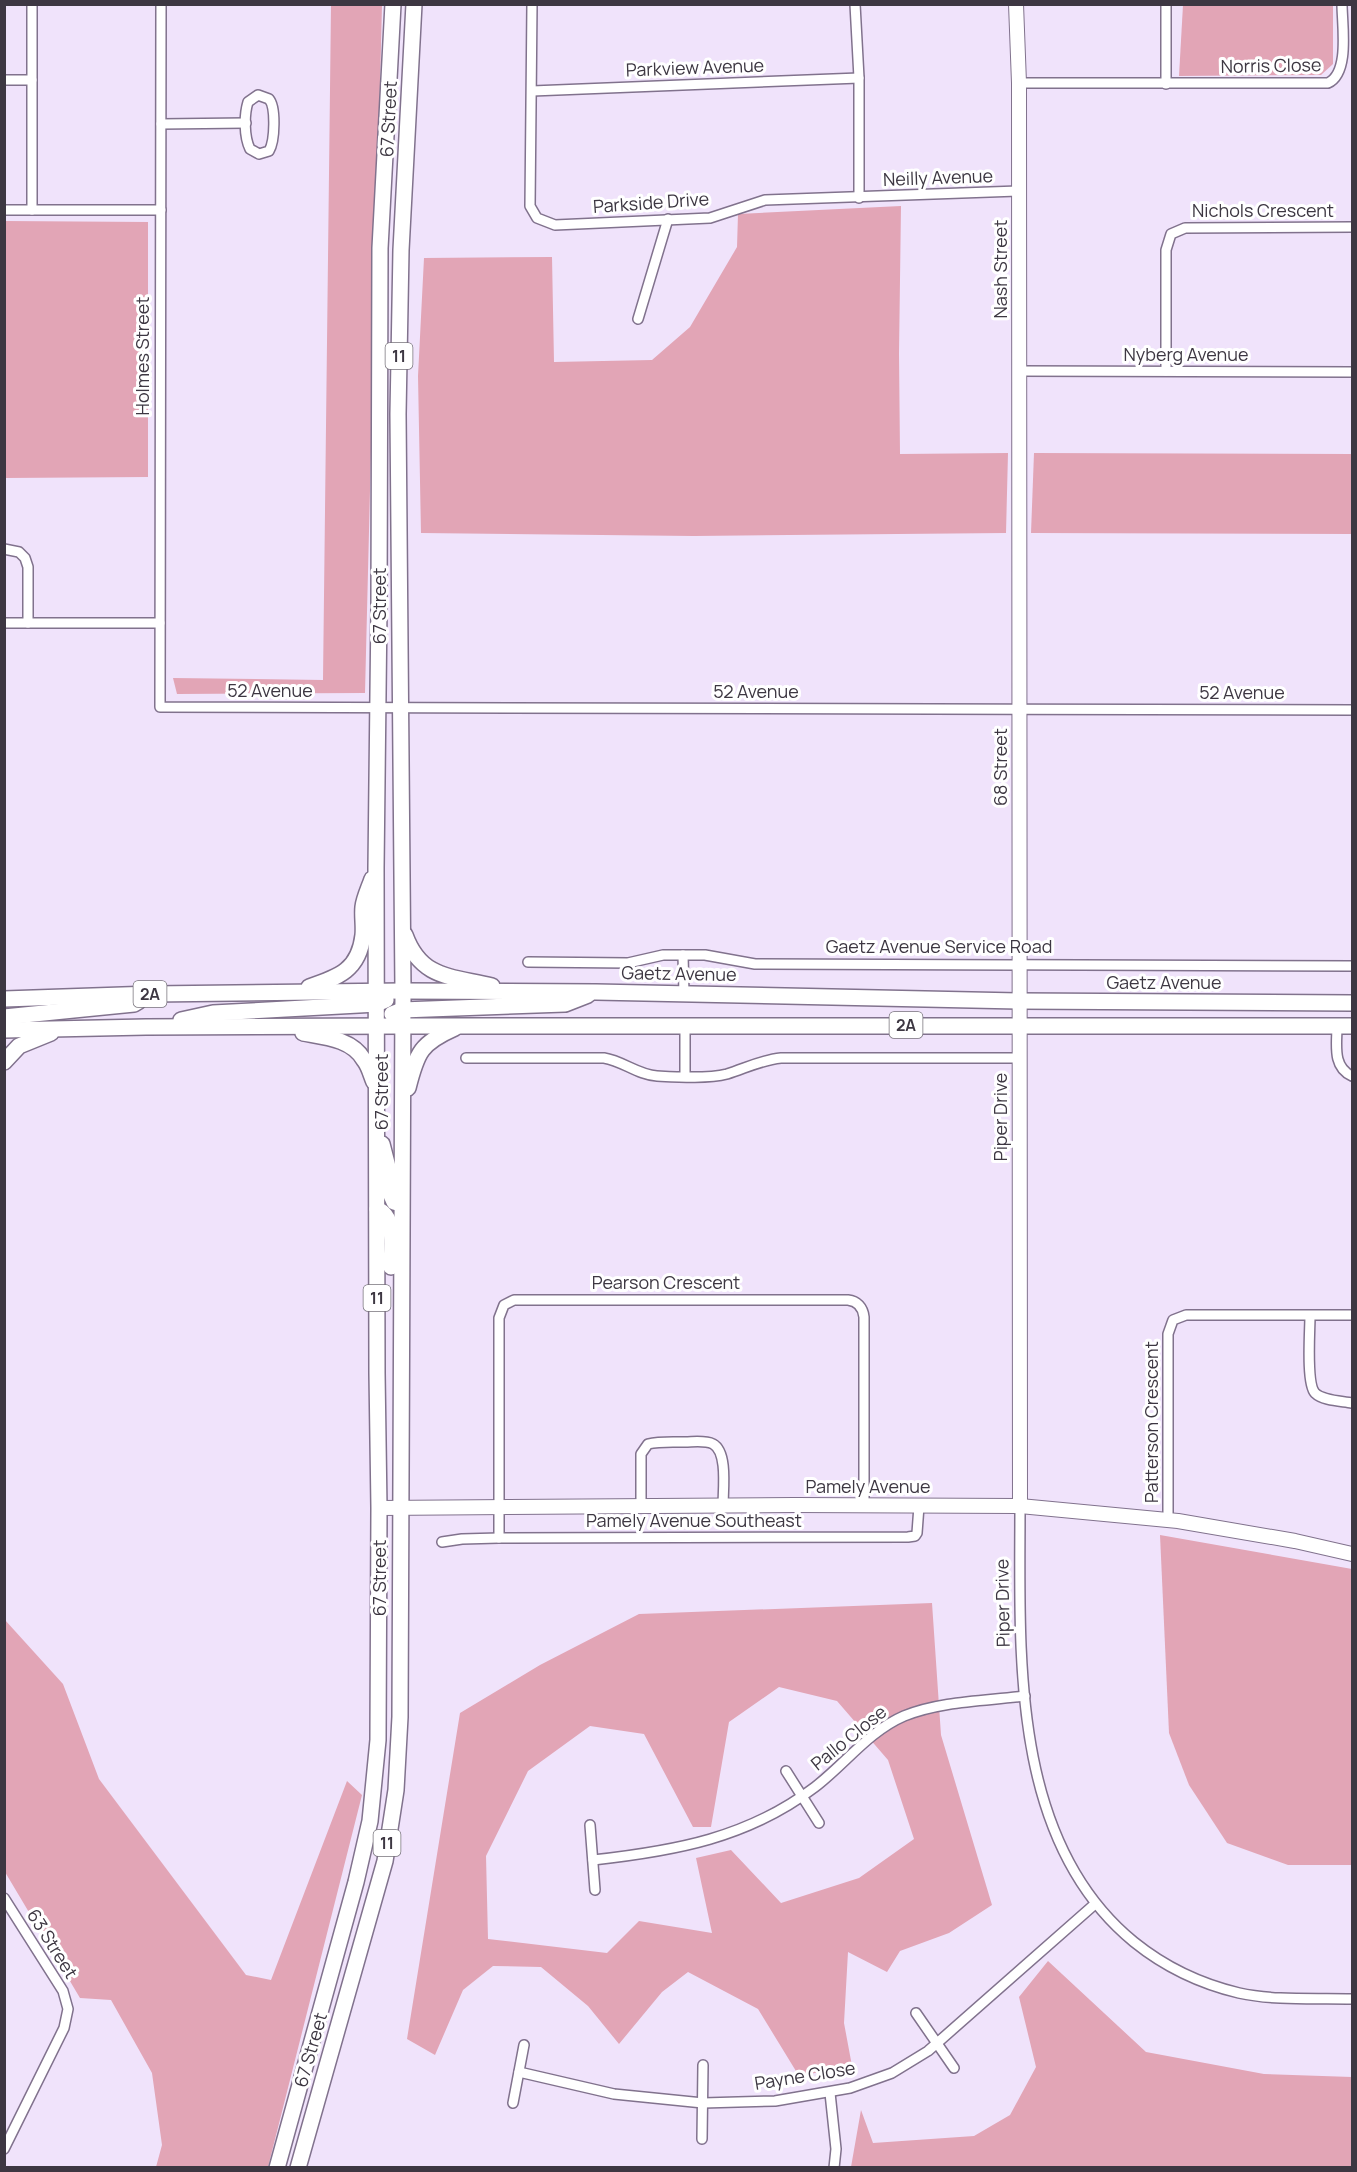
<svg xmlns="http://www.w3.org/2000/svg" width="1357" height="2172" font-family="Manrope,sans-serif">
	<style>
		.green { fill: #e2a5b6; fill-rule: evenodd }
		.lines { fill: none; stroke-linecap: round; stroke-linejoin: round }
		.street-casing { stroke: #81728d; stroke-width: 12 }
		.secondary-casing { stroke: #81728d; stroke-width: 16 }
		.primary-casing { stroke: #81728d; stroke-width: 18 }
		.street { stroke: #fff; stroke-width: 9 }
		.secondary { stroke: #fff; stroke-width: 14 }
		.primary { stroke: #fff; stroke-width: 15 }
		.labels { text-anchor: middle; stroke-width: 6; stroke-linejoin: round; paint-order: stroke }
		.shield { fill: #fff; stroke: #77737b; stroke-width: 1.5 }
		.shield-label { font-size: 16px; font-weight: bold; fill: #3d3742 }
		.street-label { font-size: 18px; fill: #3d3742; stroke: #fff }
	</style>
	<rect width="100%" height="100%" fill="#f0e3fb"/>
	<!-- green -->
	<g class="green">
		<path d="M331,5H382L365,693L177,694L173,678L323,680Z"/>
		<path d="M1183,5H1333V64L1321,75L1179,76Z"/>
		<path d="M901,206L899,354L900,454L1008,453L1006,533L694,536L421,533L418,376L424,258L552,257L554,362L652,360L690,327L737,247L738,214Z"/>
		<path d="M5,221L148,222V477L5,478Z"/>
		<path d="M1034,453L1352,454V534L1031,533Z"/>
		<path d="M1160,1535L1352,1569V1865H1288L1227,1843L1189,1785L1169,1733Z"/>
		<path d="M932,1603L941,1735L992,1905L949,1933L900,1951L887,1972L848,1952L844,2023L852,2066L799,2076L758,2009L688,1972L662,1992L619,2044L588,2006L541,1967L493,1966L463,1990L435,2055L407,2039L460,1713L540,1665L639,1614ZM779,1687L837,1701L888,1760L914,1839L859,1878L781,1903L731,1850L696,1858L712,1933L639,1921L607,1953L488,1939L486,1856L528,1771L590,1726L644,1734L693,1827H711L729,1722Z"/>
		<path d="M5,1620L63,1684L99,1779L246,1975L271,1980L347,1781L362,1795L268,2167H156L162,2145L152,2073L111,2000L80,1998L5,1872Z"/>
		<path d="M1048,1961L1146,2052L1264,2074L1352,2077V2167H851L861,2110L873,2143L974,2136L1010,2115L1036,2067L1019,1997Z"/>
	</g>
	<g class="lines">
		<defs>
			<g id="street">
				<path d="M32,4V210"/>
				<path d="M161,4L160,707L1352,710"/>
				<path d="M532,4L530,206L537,218L555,225L710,218L765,200L1019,191"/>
				<path d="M855,4L859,78V198"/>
				<path d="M4,80H32"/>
				<path d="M1019,83H1328C1350,73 1342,25 1342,4"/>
				<path d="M1166,84V4"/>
				<path d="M532,91L859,78"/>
				<path d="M258,95L269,99C276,107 275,141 269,151L259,154L250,149C244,137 244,115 248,102Z"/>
				<path d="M161,124L246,123"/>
				<path d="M4,210H161"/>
				<path d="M638,319L668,219"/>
				<path d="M1019,371L1352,372"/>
				<path d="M1166,371V250L1171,234L1185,228L1352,227"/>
				<path d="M4,549L19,552L25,558L28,567V623"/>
				<path d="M4,623H160"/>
				<path d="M683,955L684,994"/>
				<path d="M528,962L628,963L663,955H705L755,964L1352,966"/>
				<path d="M685,1025V1076"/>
				<path d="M1337,1026C1337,1044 1332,1067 1352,1076"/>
				<path d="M466,1058H604C623,1061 638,1075 657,1076C677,1077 708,1079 727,1074C746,1068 761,1060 781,1058H1019"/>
				<path d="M1310,1316C1310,1331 1306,1383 1315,1393C1323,1401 1342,1401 1352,1403"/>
				<path d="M641,1506V1454L648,1444C660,1441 673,1442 685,1442C693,1442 705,1440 713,1444C728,1452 723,1490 723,1506"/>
				<path d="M1020,1506C1020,1652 1009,1840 1134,1942C1165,1967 1201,1984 1239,1993C1276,2001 1315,1998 1352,1999"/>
				<path d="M1168,1520V1334L1173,1320L1186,1315H1352"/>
				<path d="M499,1538V1318L504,1305L514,1300H848C857,1301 863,1307 864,1317V1506"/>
				<path d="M442,1542L462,1539L499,1538L908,1537L915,1536L917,1533L919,1506"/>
				<path d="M786,1771L819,1823"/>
				<path d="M590,1825L595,1890"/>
				<path d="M593,1860C675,1851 748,1838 815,1787C845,1764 869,1731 904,1716C941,1701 986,1701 1025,1696"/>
				<path d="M4,1898L63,1991L68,2009L64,2028L4,2149"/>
				<path d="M916,2013L954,2068"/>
				<path d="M519,2072L614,2094L703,2103L775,2101L850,2088L892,2073L928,2051L1095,1904"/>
				<path d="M830,2093L836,2149L834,2168"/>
				<path d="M513,2103L524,2045"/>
				<path d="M702,2139L703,2065"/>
			</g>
			<g id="secondary">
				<path d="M1016,4L1019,83L1020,1506"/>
				<path d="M379,1508L795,1505L1020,1506L1178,1521L1295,1541L1352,1554"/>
			</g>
			<g id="primary">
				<path d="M405,935C421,979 451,976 492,986"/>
				<path d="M309,987C339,977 359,970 363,935C364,926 362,916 363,907C364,898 369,888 372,879"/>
				<path d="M4,999L152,994L403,991L596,992L1019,1001L1352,1003"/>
				<path d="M392,1014L402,1010L565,1004L588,995"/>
				<path d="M4,1017L134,1004L139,1001"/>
				<path d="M181,1020L213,1013L377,1004L386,1000"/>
				<path d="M4,1030L146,1027L402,1026H1352"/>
				<path d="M303,1033C325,1037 352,1039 364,1060C369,1066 371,1075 374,1082"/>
				<path d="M4,1062L19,1046L51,1033"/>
				<path d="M408,1088C417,1052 421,1043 455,1028"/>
				<path d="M382,1144L388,1167L390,1193L394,1202L401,1204"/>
				<path d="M377,1209C397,1217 391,1250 391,1267"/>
				<path d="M277,2168L356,1882L370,1821L378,1740L379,1508L377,1373L376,868L379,607L380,248L393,4"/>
				<path d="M298,2168L385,1861L396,1790L400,1717L403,991L398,414L401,250L414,4"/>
			</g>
		</defs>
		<!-- street casing -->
		<use href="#street" class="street-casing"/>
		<!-- secondary casing -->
		<use href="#secondary" class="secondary-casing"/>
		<!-- primary casing -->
		<use href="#primary" class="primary-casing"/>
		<!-- street -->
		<use href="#street" class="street"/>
		<!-- secondary -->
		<use href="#secondary" class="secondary"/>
		<!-- primary -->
		<use href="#primary" class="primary"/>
	</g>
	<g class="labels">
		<!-- shield labels -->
		<g class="shield">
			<rect x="385.5" y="343" width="27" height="26" rx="4.5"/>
			<rect x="133.5" y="981" width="33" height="26" rx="4.5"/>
			<rect x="889.5" y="1012" width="33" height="26" rx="4.5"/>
			<rect x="363.5" y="1285" width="27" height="26" rx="4.5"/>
			<rect x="373.5" y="1830" width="27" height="26" rx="4.5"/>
		</g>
		<g class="shield-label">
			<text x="399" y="362">11</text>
			<text x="150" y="1000">2A</text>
			<text x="906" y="1031">2A</text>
			<text x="377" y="1304">11</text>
			<text x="387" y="1849">11</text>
		</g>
		<!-- street labels -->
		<g class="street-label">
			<text transform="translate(1271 66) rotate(-1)" y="6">Norris Close</text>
			<text transform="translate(695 68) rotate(-2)" y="6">Parkview Avenue</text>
			<text transform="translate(389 119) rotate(-87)" y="6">67 Street</text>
			<text transform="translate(938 178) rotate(-2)" y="6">Neilly Avenue</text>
			<text transform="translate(651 203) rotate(-4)" y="6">Parkside Drive</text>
			<text x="1263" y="217">Nichols Crescent</text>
			<text transform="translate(1001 269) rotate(-90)" y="6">Nash Street</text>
			<text x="1186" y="361">Nyberg Avenue</text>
			<text transform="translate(143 356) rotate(-90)" y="6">Holmes Street</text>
			<text transform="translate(380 606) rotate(-90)" y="6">67 Street</text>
			<text x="270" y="697">52 Avenue</text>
			<text x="756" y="698">52 Avenue</text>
			<text x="1242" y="699">52 Avenue</text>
			<text transform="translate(1001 767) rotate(-90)" y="6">68 Street</text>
			<text x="939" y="953">Gaetz Avenue Service Road</text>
			<text transform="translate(679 974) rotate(1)" y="6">Gaetz Avenue</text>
			<text x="1164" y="989">Gaetz Avenue</text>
			<text transform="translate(382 1092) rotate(-90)" y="6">67 Street</text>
			<text transform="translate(1001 1117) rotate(-90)" y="6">Piper Drive</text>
			<text x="666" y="1289">Pearson Crescent</text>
			<text transform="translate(1152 1422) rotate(-90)" y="6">Patterson Crescent</text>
			<text x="868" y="1493">Pamely Avenue</text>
			<text x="694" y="1527">Pamely Avenue Southeast</text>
			<text transform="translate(380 1578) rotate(-90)" y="6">67 Street</text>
			<text transform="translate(1003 1603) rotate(-91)" y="6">Piper Drive</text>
			<text transform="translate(849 1738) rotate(-39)" y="6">Pallo Close</text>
			<text transform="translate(52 1944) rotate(58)" y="6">63 Street</text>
			<text transform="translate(311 2050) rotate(-74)" y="6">67 Street</text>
			<text transform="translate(805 2076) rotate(-9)" y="6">Payne Close</text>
		</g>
	</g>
	<!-- border -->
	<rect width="1357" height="2172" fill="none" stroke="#3d3742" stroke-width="12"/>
</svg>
